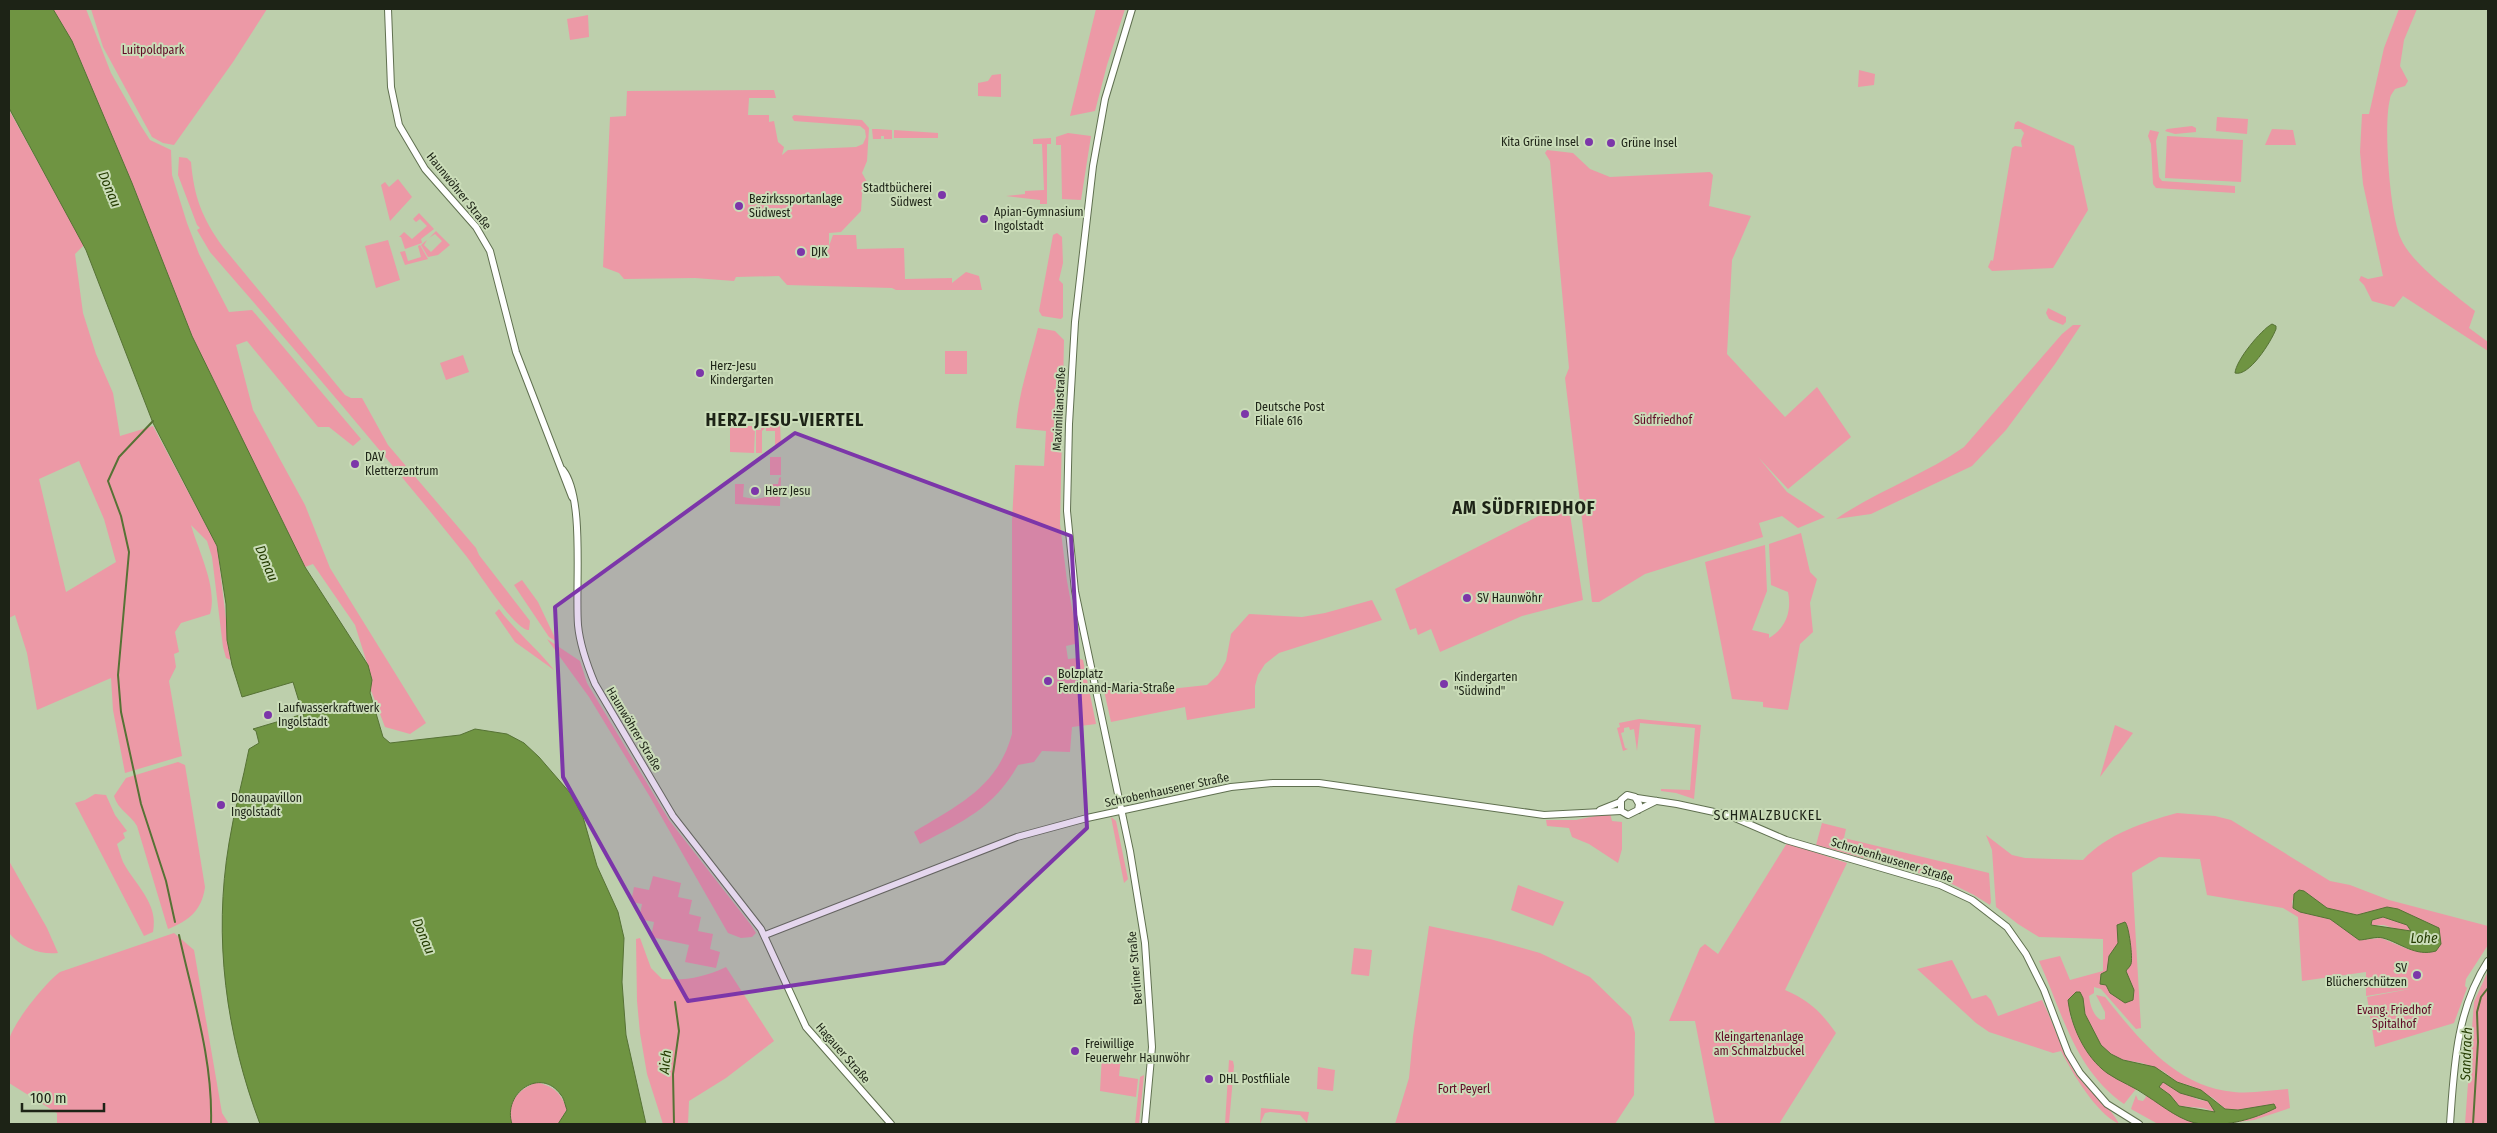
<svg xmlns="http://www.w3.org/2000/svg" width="2497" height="1133" font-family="'Fira Sans Condensed',sans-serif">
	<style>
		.green { fill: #ec99a6; fill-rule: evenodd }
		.water { fill: #6f9442; stroke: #567235; fill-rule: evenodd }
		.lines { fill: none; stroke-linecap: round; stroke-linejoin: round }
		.stream { stroke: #567235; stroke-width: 2 }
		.tertiary-casing { stroke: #607050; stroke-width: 8 }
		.tertiary { stroke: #fff; stroke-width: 6 }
		.marked { fill: #7c36a9; fill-opacity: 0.2; stroke: #7c36a9; stroke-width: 4; stroke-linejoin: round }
		.poi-dot { fill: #7c36a9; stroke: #cadcb8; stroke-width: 2 }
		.labels { text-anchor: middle; stroke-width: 4; stroke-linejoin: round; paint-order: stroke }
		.park-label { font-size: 12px; fill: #610a26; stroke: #cadcb8 }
		.poi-label { font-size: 12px; fill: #1d2316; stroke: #cadcb8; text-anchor: start }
		.street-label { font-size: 12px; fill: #1d2316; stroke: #cadcb8 }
		.water-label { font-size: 14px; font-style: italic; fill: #243b00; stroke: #cadcb8 }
		.neighbourhood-label { font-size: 14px; letter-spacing: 1px; fill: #1d2316; stroke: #cadcb8 }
		.district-label { font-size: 18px; font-weight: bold; letter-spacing: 1px; fill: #1d2316; stroke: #cadcb8 }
	</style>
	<rect width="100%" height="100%" fill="#bdcfac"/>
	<!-- green -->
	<g class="green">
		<path d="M53,9H86L111,73L141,126L150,140L171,150L172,175L187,223L199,254L229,312L252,310L361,439L353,446L329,427H318L247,341L236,345L253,410L305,505L330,568L426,723L410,734L385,727L370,688L372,679L355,625L313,564L305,567L192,336L132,183L72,41Z"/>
		<path d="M91,9H267L233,62L174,145L163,143L152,137L103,47Z"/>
		<path d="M1096,9H1125L1107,65L1095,111L1070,116Z"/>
		<path d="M2399,9H2417L2404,40L2400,66L2408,81L2405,86L2395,89C2393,92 2390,96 2390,99C2383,125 2390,215 2401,239C2412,264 2453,293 2475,311L2469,328L2488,342V351L2403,296L2394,307L2372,301L2364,285L2359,280L2361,276L2368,279L2383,276L2363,184L2360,152L2362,114H2369L2384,48Z"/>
		<path d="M588,15L589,37L570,40L567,19Z"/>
		<path d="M1859,70L1875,74L1874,85L1858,87Z"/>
		<path d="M1001,74V97L978,96V83L988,81L992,75Z"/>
		<path d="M774,90L776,98H749L748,115H769V122L774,121L778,142L784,147L782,155L788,150L856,147L863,144L866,137L865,130L860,126L794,121L792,117L794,115L862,120L869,128L867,161L862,173L867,182L862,194L861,211L841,232L829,233V246L833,235H856L857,249L904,248L905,279L952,278V283L966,272L979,276L982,290H896L892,288L787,285L779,276L736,277L734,281L695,278L624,279L619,273L603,267L610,117L626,116L627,91Z"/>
		<path d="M9,110L84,245L75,254L83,313L96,354L113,393L120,436L153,426L217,546L231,660L226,658L223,647L212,557L207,541L191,525C198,550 218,588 210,614L181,623L175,632L179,652L174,654L176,667L169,681L182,756L125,773L113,710L111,678L37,710L27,653L15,615L9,618ZM79,461L104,519L116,562L66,592L39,479Z"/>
		<path d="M2217,117L2248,119L2247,134L2216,131Z"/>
		<path d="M2018,121L2074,146L2088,210L2053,268L1992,271L1988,267L1991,260L1993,261L2012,148L2015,146L2022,147L2021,141L2024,133L2021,129H2014L2015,123Z"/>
		<path d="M2192,126L2196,128V132L2175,134L2165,131L2167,129Z"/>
		<path d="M877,129L892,130V139H884V136H881V139H873L872,129Z"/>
		<path d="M2272,129L2293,130L2296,145H2265Z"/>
		<path d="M894,130L938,133V138H894Z"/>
		<path d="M2150,130L2159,132L2156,141L2159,177L2162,181L2235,186V193L2156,188L2153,184L2151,144L2148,136Z"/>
		<path d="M1068,133L1091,136L1081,200L1062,199L1061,145H1056V137Z"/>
		<path d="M2167,136L2243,140L2241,182L2165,178Z"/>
		<path d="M1051,138V144H1047V204H1040V200L1006,196L1025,194V191L1044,190L1042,144H1033V139Z"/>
		<path d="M1547,150L1573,153L1590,169L1610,177L1710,172L1713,175L1709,206L1751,216L1732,260L1727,354L1785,417L1817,387L1851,437L1788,489L1758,457L1787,492L1825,517L1798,528L1782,516L1759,523L1763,537L1645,574L1599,602H1592L1565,378L1569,368L1550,161L1545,153Z"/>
		<path d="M179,157L187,158L191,162C194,197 202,218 223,247L345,395L351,398H362L388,445L476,548L479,555L530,621L529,630C516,632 477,570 467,557C384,453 297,352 210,252L197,230L200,228L197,225L178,175Z"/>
		<path d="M398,179L412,197L390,221L381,185L385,182L389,187Z"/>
		<path d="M419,213L434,229L421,239L422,243L405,249L401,237H399L404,232L412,239L427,226L420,219L416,222L413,219Z"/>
		<path d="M436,231L450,245L438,255L428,257L421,245L427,240L424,245L431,252L442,241L435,234L429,238Z"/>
		<path d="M1057,233L1062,237L1063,263L1059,280L1063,284V317L1061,319L1042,316L1039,311L1053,235Z"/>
		<path d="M388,240L400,280L376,288L365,246Z"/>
		<path d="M420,245L428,259L405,265L400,252L405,251L408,261L421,257L418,246Z"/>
		<path d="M2048,308L2066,317V322L2063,325L2049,319L2046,313Z"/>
		<path d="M2073,325H2081L2055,364L2006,430L1972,466L1871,514L1836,519C1877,491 1924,475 1964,447L2062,334Z"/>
		<path d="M1038,328L1055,331L1064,340L1060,524L1067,581L1078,640L1075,641V644L1066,646L1068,659L1078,658L1083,660L1096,724L1072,727L1070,752L1042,751L1034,762L1018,765C994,808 962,822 920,844L914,832C959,804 997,788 1012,734V521L1015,465L1044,466L1046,431L1016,428C1018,394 1030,361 1038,328Z"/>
		<rect x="945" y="351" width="22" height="23"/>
		<path d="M463,355L469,372L446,380L440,363Z"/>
		<path d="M730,422H741V426H752V429H755L754,453L730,452Z"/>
		<path d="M761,422L765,428L762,431V453H756V430H761Z"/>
		<path d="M766,422L780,423L781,446H775V431H766Z"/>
		<rect x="770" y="457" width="11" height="18"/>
		<path d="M781,477L780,506L735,504V484H744L743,497L755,499L767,497V484H778L779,478Z"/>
		<path d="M1568,501L1583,600L1522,616L1440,652L1431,629L1418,635L1416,628L1410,630L1395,589Z"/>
		<path d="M1801,533L1810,572L1817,579L1810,603L1813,632L1800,644L1788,710L1763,707V702L1732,699L1705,562L1765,545L1767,591L1752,630L1769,634V638C1786,628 1792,611 1788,592L1771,585L1769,544Z"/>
		<path d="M522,580L538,602L557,642L549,637L514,585Z"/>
		<path d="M1372,600L1382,620L1279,653L1265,664L1258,675L1255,686V708L1187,720L1185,707L1111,722L1103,686L1123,683L1170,689L1207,685L1218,675L1226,661L1231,634L1249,614L1302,617L1325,613Z"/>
		<path d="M499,609C515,631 537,648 554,670L515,642L495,613Z"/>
		<path d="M547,639L580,661L587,683L669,820L751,925L756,933L752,937L741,938L728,933L650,797L589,697Z"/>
		<path d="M1639,719L1701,725L1694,799L1676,793L1661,791V789L1690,790L1695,728L1640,723L1637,751L1634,729L1630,730L1629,727L1624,728V732L1621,733L1625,748L1628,749L1623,751L1617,728L1620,727L1619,723Z"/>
		<path d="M2115,725L2133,733L2100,777Z"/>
		<path d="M178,762L185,765L205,887C202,910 189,921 168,929L137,826C130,814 118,810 114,796L126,778Z"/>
		<path d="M95,794L106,795L115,815L127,831L123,833L125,838L117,844C119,850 121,857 123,862C135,885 159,903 153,932L144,936L75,803L85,800Z"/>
		<path d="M1610,813L1612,821L1622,822V849L1618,863L1589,844L1572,837L1569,828L1547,826L1546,820H1576Z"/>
		<path d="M2177,813L2215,816L2231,820L2330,881L2350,885L2389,900L2488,926V945L2466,979L2465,986L2467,988L2454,1023L2375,1047L2367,997L2415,988L2366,996V972L2302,981L2298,917L2283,908L2207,895L2200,859L2159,857L2132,873L2141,1028L2136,1029L2101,989L2094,987V993L2089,996C2090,1004 2093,1016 2101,1020L2105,1019V1012L2096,995L2105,997C2139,1039 2176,1087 2234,1092C2252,1094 2270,1090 2288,1089L2290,1108L2254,1120L2221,1124L2252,1118L2276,1107L2274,1104L2238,1110L2225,1109L2213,1098L2191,1086L2177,1082L2163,1071L2142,1063L2123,1060L2111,1054L2101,1045L2085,1014L2083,998L2070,1016L2083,1042L2106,1072L2136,1089L2124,1104C2075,1070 2062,1012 2039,961L2060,956L2070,980L2103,971V939L2039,937L2018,924L1996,907L1992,850L1986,835L2012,855L2025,858L2083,860C2107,834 2144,822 2177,813ZM2304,891L2327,908L2357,915L2426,921L2410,950L2381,938L2359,940L2330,919L2300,912L2293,908L2292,901Z"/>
		<path d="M1111,817L1116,821L1128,879L1124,883Z"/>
		<path d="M1822,823L1846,829L1844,838L1989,873L1991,902L1990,905L1974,895L1944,880L1816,845Z"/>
		<path d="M1787,843L1847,863L1785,990C1810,1001 1820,1011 1836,1033L1779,1124H1715L1695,1021H1669L1700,948L1705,944L1718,954Z"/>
		<path d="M9,861L47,928L58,953C39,955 21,947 9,933Z"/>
		<path d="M653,876L681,883L678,897L692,900L689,914L701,917L698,931L713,934L710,949L720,952L716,968L685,962L689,945L651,937L654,922L639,919L642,904L631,902L634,887L649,890Z"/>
		<path d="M1518,885L1564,902L1553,926L1511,910Z"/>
		<path d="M2383,917L2407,925L2411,931H2401L2384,925H2371L2372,920Z"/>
		<path d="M1429,926L1490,939L1540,953L1590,977L1631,1017L1635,1033L1634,1095L1615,1124H1395L1409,1078L1413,1036Z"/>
		<path d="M174,933L194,950L222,1113L229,1124H57V1113L9,1083C9,1070 6,1053 9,1040C13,1023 46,982 60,972Z"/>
		<path d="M640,938L651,968L662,979C686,981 705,977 726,967L774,1041L726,1078L689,1101L688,1124H663L647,1074L640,1033L637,1001L636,939Z"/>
		<path d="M1354,948L1372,950L1369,976L1351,974Z"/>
		<path d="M1952,960L1972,999L1986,995L1991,1000L1998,1016L2042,1000C2054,1024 2061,1051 2076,1074C2087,1090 2113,1109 2119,1124C2096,1113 2073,1074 2061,1051L2053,1053L1989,1032L1976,1023L1917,969Z"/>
		<path d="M2488,971V1124H2465L2474,1002Z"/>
		<path d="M1102,1055L1121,1056L1119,1076L1138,1079L1136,1097L1100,1091Z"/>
		<path d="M1229,1060L1233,1061L1234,1066L1229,1124H1225Z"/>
		<path d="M1318,1067L1335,1070L1333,1091L1317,1089Z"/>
		<path d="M1144,1075L1139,1124H1135L1140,1077Z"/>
		<path d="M537,1082C554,1087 560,1092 567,1109L558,1124H512C505,1103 518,1090 537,1082Z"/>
		<path d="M2163,1082L2199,1100L2208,1101L2215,1112L2203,1108L2179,1106L2170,1095L2159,1087Z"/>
		<path d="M2145,1094L2182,1118L2200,1124H2158L2131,1109L2136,1095L2138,1100L2143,1101L2146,1097Z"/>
		<path d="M1261,1108L1309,1112L1307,1123L1300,1115L1270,1112L1265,1113L1260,1124Z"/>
	</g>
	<!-- water -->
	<g class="water">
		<path d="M9,9H53L72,41L132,183L192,336L305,567L368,665L372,680L370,693L383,737L390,743L460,735L475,729L507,734L524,743L539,757L571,794L583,817L597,866L618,912L624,938L622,982L626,1035L646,1124H558L567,1110C565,1105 564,1098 561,1095C541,1066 502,1093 512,1124H260C226,1034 213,938 229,843C234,811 243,780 249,749L259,743L256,731L253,729L300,715L302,722L305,721L293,682L242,697L232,665L227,640L226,604L217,546L153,423L86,250L9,108Z"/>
		<path d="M2272,324L2276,326V329C2271,342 2249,377 2235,373C2236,360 2261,330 2272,324Z"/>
		<path d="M2299,890L2304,891L2327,908L2357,915L2387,907L2398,909L2439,928L2441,944L2436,951C2415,957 2401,943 2383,938C2376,936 2366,940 2359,940L2330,919L2300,912L2293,908L2294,894ZM2383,917L2407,925L2411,931L2371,925L2372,920Z"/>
		<path d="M2125,922C2129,925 2133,959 2131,964C2130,967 2127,969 2126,971L2134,990L2133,1000L2125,1003L2110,993L2106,985L2100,984L2101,974L2107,971L2109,956L2118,943L2117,925Z"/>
		<path d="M2076,992H2080L2083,998L2085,1014L2101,1045L2111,1054L2123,1060L2155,1067L2177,1082L2201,1090L2225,1109L2238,1110L2274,1104L2276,1108C2254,1119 2226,1127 2201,1124C2182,1122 2164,1107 2147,1096C2135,1087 2120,1082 2107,1073C2085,1057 2071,1026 2068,1000ZM2163,1082L2180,1093L2208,1101L2215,1112L2179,1106L2170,1095L2159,1087Z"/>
	</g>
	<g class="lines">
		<!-- stream -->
		<g class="stream">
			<path d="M153,421L119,457L108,481L121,516L129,552L118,675L121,712L141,804L166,881L175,922"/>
			<path d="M179,935C193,999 213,1059 211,1124"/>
			<path d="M674,1124L673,1074L679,1031L675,1002"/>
			<path d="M2473,1124L2478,1042L2477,1012L2481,997L2488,988"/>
		</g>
		<defs>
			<g id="tertiary">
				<path d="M388,9L391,87L399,125L425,169L476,227L490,251L516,352L572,497"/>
				<path d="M1132,9L1105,99L1093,166L1075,322L1069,424L1067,511L1075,591L1130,851L1145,943L1152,1047L1145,1124"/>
				<path d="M563,470C585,498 575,587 578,625C580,646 587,665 595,684L673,816L761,929L806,1027L891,1124"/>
				<path d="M1637,798L1677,804L1728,815L1786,840L1940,885L1972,900L2007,927L2026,954L2044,990L2068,1053L2080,1073L2107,1104L2139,1124"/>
				<path d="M1600,810L1620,802"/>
				<path d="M1638,810L1639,804L1635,797L1627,795L1621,800V811L1628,815L1656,801"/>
				<path d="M765,935L1017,837L1087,818L1231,787L1273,783H1319L1544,815L1621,811"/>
				<path d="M2450,1124C2454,1068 2456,1010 2488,961"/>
			</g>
		</defs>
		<!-- tertiary casing -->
		<use href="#tertiary" class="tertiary-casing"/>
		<!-- tertiary -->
		<use href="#tertiary" class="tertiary"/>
	</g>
	<!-- marked area -->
	<path class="marked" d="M795,433L1071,536L1087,828L944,963L688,1001L563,777L555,607Z"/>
	<!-- markers -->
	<g class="poi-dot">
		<circle cx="1589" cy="142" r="5"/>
		<circle cx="1611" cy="143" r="5"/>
		<circle cx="942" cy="195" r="5"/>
		<circle cx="739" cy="206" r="5"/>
		<circle cx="984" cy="219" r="5"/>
		<circle cx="801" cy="252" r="5"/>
		<circle cx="700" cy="373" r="5"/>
		<circle cx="1245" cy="414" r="5"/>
		<circle cx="355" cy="464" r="5"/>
		<circle cx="755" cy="491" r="5"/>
		<circle cx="1467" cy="598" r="5"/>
		<circle cx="1048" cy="681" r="5"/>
		<circle cx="1444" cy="684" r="5"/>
		<circle cx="268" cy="715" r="5"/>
		<circle cx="221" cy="805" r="5"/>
		<circle cx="2417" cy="975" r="5"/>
		<circle cx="1075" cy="1051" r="5"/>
		<circle cx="1209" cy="1079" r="5"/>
	</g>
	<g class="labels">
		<!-- park labels -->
		<g class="park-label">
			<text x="153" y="54">Luitpoldpark</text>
			<text x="1663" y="424">Südfriedhof</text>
			<text x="2394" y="1014">Evang. Friedhof<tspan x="2394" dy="14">Spitalhof</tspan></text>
			<text x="1759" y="1041">Kleingartenanlage<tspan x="1759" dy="14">am Schmalzbuckel</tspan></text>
			<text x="1464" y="1093">Fort Peyerl</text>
		</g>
		<!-- poi labels -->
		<g class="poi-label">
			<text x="1579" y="146" text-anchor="end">Kita Grüne Insel</text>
			<text x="1621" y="147">Grüne Insel</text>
			<text x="932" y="192" text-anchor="end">Stadtbücherei<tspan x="932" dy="14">Südwest</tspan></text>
			<text x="749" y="203">Bezirkssportanlage<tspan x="749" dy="14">Südwest</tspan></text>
			<text x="994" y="216">Apian-Gymnasium<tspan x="994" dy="14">Ingolstadt</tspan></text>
			<text x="811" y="256">DJK</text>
			<text x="710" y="370">Herz-Jesu<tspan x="710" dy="14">Kindergarten</tspan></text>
			<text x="1255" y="411">Deutsche Post<tspan x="1255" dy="14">Filiale 616</tspan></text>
			<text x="365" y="461">DAV<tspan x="365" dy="14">Kletterzentrum</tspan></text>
			<text x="765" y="495">Herz Jesu</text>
			<text x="1477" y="602">SV Haunwöhr</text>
			<text x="1058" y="678">Bolzplatz<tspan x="1058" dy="14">Ferdinand-Maria-Straße</tspan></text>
			<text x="1454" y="681">Kindergarten<tspan x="1454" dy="14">"Südwind"</tspan></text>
			<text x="278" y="712">Laufwasserkraftwerk<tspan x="278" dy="14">Ingolstadt</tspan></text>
			<text x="231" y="802">Donaupavillon<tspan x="231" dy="14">Ingolstadt</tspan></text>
			<text x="2407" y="972" text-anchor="end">SV<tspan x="2407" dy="14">Blücherschützen</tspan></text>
			<text x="1085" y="1048">Freiwillige<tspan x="1085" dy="14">Feuerwehr Haunwöhr</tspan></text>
			<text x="1219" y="1083">DHL Postfiliale</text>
		</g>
		<!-- street labels -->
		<g class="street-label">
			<text transform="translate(459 191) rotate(51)" y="4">Haunwöhrer Straße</text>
			<text transform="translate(1059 409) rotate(-87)" y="4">Maximilianstraße</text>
			<text transform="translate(634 729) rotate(59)" y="4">Haunwöhrer Straße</text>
			<text transform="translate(1167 790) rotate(-12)" y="4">Schrobenhausener Straße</text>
			<text transform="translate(1892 860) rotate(17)" y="4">Schrobenhausener Straße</text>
			<text transform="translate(1135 968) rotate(-95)" y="4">Berliner Straße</text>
			<text transform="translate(843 1053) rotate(49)" y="4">Hagauer Straße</text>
		</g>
		<!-- water labels -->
		<g class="water-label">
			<text transform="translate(110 189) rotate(67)" y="5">Donau</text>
			<text transform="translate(267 563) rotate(67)" y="5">Donau</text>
			<text transform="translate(424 936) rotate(67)" y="5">Donau</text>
			<text x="2424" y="943">Lohe</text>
			<text transform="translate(2466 1054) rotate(-88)" y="5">Sandrach</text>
			<text transform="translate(665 1062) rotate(-84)" y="5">Aich</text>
		</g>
		<!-- neighbourhood labels -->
		<g class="neighbourhood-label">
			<text x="1768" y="820">SCHMALZBUCKEL</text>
		</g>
		<!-- district labels -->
		<g class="district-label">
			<text x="785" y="426">HERZ-JESU-VIERTEL</text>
			<text x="1524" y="514">AM SÜDFRIEDHOF</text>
		</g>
	</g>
	<!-- border -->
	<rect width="2497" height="1133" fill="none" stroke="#1d2316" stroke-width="20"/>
	<!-- scale -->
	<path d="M22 1103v8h82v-8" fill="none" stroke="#1d2316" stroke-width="2.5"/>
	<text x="30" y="1103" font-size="15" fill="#1d2316" stroke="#cadcb8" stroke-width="4" paint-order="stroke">100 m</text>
</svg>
